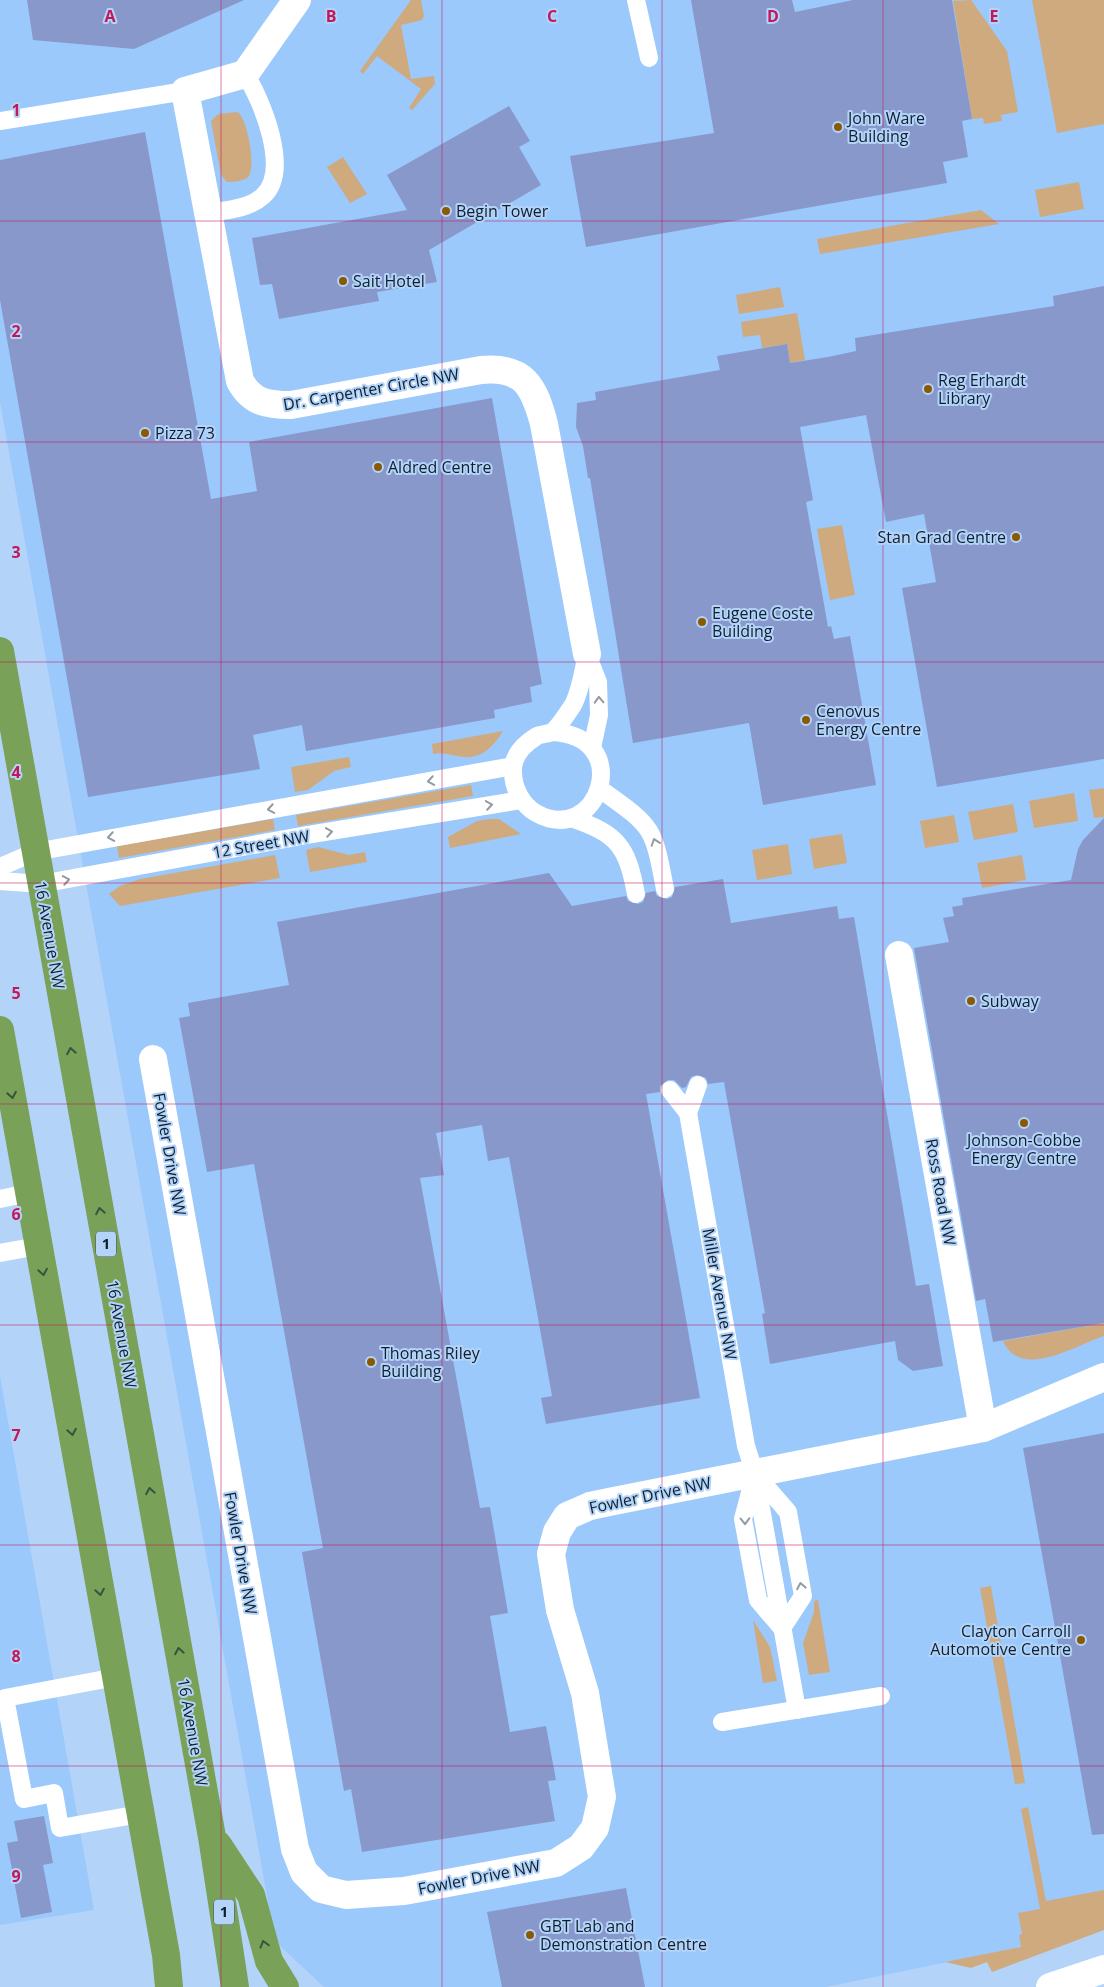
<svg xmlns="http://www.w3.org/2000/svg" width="1104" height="1987" font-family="'Open Sans',sans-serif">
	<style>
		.built { fill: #9bc9fc }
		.green { fill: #ceaa7e }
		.building { fill: #8998cb }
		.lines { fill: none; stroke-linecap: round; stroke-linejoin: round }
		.lane { stroke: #fff; stroke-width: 18 }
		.street { stroke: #fff; stroke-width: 28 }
		.secondary { stroke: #fff; stroke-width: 28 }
		.highway { stroke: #7aa158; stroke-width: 28 }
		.oneway { stroke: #939aa1 }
		.oneway2 { stroke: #3a533f }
		.grid { fill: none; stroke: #c2185b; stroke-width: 1; stroke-opacity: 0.55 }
		.poi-dot { fill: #8b5902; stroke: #b3d4f8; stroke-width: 2 }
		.labels { text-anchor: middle; stroke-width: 4; stroke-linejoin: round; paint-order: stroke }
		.shield { fill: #b3d4f8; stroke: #40556b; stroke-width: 1 }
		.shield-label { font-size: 15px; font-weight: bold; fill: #0f1f2f }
		.poi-label { font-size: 16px; fill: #0f1f2f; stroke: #b3d4f8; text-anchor: start }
		.street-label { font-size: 16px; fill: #0f1f2f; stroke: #b3d4f8 }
		.grid-label { font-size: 16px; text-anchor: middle; font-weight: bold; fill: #c2185b; stroke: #b3d4f8; stroke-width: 4; stroke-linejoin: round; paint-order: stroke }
	</style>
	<rect width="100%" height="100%" fill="#b3d4f8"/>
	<!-- built -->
	<g class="built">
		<path d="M0,0H1104V1922L1021,1947L826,1987H324L280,1946L273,1930L0,402Z"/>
		<path d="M0,1376L94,1910L0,1925Z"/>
	</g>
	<!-- green -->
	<g class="green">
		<path d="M411,0H421L424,16L422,20L401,25L411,79L434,76L435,84L412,110L409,108L421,89L377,56L363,74L360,71Z"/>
		<path d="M971,0L1007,51L1018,112L1001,115L1002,121L984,124L983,118L972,119L953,1Z"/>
		<path d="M1032,0H1104V124L1057,133Z"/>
		<path d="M237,112C247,116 256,166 249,176C246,181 233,182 227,182L221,175L211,121L218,114Z"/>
		<path d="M343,157L367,194L350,203L327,167Z"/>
		<path d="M1079,182L1084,209L1040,217L1035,190Z"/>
		<path d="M981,210L999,224L820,254L817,239Z"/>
		<path d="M780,287L784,307L739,314L736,295Z"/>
		<path d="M797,313L805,360L790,363L787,344L762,348L760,335L743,337L741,322Z"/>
		<path d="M842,525L855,595L830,600L817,529Z"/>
		<path d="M503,731C492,749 479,761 457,756C449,755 442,752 433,754L432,744Z"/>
		<path d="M349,757L351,767L334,771L308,790L295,792L291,767Z"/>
		<path d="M471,785L473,796L298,826L296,815Z"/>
		<path d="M1104,788V817L1094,818L1089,790Z"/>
		<path d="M1074,793L1078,821L1034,828L1029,801Z"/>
		<path d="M1013,804L1018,832L974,840L968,812Z"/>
		<path d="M954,815L959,842L925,848L920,821Z"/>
		<path d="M273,819L275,830L119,858L117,846Z"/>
		<path d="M489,819H499L521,834L450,848L448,837L477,821Z"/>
		<path d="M842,834L847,863L814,869L809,839Z"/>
		<path d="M788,844L792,874L757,880L752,850Z"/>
		<path d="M318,847L349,855L365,852L367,862L310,872L306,850Z"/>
		<path d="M275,855L280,878L120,906L109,894L120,886L140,879Z"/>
		<path d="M1022,855L1026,880L982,888L977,863Z"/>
		<path d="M1104,1323V1336C1076,1345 1021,1381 1003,1341Z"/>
		<path d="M991,1586L1025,1783L1015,1784L980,1588Z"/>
		<path d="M818,1600L830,1672L809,1675L803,1643L814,1612V1601Z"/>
		<path d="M753,1620L770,1647L777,1681L763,1683Z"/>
		<path d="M1028,1807L1046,1901L1104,1890V1930L992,1972L987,1962L971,1968L945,1962L1021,1947L1019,1935L1022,1934L1018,1913L1040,1909L1021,1809Z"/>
	</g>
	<!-- building -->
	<g class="building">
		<path d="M27,0H244L134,49L33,40Z"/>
		<path d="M691,0H792L795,12L853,0H952L972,119L962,121L968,157L943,162L947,183L586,247L570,156L714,133Z"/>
		<path d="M509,106L530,141L519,147L541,185L429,250L437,282L377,292L379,301L279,319L272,284L260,285L252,238L407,210L387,175Z"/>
		<path d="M145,132L211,499L257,491L249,442L492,398L542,684L530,687L532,702L494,710L495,718L306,751L302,725L253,735L260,769L88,797L0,300V160Z"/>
		<path d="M1104,286V759L937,787L902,588L936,582L924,514L886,522L866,415L800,427L813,500L806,502L828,627L831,626L834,639L850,636L876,785L763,805L749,723L633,743L590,478H588L583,446L576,427L577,403L596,400L595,392L720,370L717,356L787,344L790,363L828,357L856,351L855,338L1054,306L1053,296Z"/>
		<path d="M1104,818V1323L993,1342L985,1299L976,1301L914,948L949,942L943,918L954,916L952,907L963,905L962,898L1071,880L1078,849L1083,840Z"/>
		<path d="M549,873L572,906L626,896L628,901L638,904L643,902L646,893L655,891L657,896L667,899L672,897L675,887L723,879L731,923L837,906L839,919L854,917L916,1286L929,1284L943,1366L913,1371L898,1360L895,1341L770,1364L762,1314L765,1313L724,1082L708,1084L706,1078L697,1075L691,1077L686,1087L682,1088L674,1080H668L660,1086V1092L646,1094L700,1398L546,1424L541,1398L552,1396L509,1157L488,1161L482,1125L436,1133L444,1175L420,1178L480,1508L490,1507L508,1613L490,1616L510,1732L546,1726L556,1780L548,1781L555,1821L362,1852L351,1789L344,1791L306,1576L302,1552L323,1548L254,1164L207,1172L179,1018L190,1016L188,1003L289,985L277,922Z"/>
		<path d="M1104,1433V1834L1092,1835L1023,1448Z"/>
		<path d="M44,1816L53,1863L43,1865L52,1912L21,1918L7,1843L18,1841L14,1821Z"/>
		<path d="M626,1888L645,1987H502L487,1912Z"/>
	</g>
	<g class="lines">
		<!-- lane -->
		<g class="lane">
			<path d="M636,0L649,58"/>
			<path d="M0,121L185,91"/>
			<path d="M208,213C226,210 249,209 263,196C291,171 262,100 245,74"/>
			<path d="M587,654L598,682L599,715L592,748"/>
			<path d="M552,732C637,736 598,848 536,813C522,805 513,788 513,772C512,756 524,744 537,736C541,734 548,734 552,732C559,727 568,712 573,705C581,690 583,671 587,654"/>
			<path d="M600,789C653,827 653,825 665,889"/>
			<path d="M571,818C618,834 627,846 636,894"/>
			<path d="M0,867L35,852L513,766"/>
			<path d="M0,881L41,884L307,835L521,800"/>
			<path d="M670,1090L688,1113L746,1446L755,1474L797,1710"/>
			<path d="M688,1113L698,1085"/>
			<path d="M0,1199L29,1193"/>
			<path d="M0,1253L38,1246"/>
			<path d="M755,1474L788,1512L803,1596L782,1628"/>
			<path d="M753,1481L743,1519L758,1600L781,1627"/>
			<path d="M116,1677L5,1698L24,1799L54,1793L60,1828L140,1814"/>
			<path d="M722,1722L881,1696"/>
		</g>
		<!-- street -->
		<g class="street">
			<path d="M297,0L245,74L185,91L240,381C252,403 268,405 291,405L481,370C524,366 534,386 544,424L587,654"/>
			<path d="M899,955L983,1428"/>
			<path d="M153,1059L295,1849L304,1872L321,1889L346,1895L404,1891L556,1863L581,1847L595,1828L602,1797L585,1693L560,1610L551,1554L557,1532L567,1516L590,1506L609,1502L983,1428L1104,1377"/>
		</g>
		<!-- secondary -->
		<path class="secondary" d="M1050,1987L1104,1969"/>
		<!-- highway -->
		<g class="highway">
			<path d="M0,651L212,1837L235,1987"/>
			<path d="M0,1030L166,1955L169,1987"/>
			<path d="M218,1845L251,1895L269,1961L285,1987"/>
		</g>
	</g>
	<!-- one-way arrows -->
	<defs><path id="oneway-chevron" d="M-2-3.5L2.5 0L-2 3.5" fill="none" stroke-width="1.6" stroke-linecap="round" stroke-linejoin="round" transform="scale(1.25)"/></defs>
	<g class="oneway">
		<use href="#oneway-chevron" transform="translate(599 700) rotate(-92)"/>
		<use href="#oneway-chevron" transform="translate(431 781) rotate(170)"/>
		<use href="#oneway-chevron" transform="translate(489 805) rotate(-9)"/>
		<use href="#oneway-chevron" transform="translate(271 809) rotate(170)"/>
		<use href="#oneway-chevron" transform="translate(329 832) rotate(-9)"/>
		<use href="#oneway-chevron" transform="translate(111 837) rotate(170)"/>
		<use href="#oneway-chevron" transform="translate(655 842) rotate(-109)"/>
		<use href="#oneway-chevron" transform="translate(66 880) rotate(-10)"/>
		<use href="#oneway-chevron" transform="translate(745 1521) rotate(89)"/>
		<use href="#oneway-chevron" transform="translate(801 1586) rotate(-100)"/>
	</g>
	<g class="oneway2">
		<use href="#oneway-chevron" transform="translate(71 1051) rotate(-100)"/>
		<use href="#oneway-chevron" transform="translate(12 1095) rotate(80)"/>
		<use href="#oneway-chevron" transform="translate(100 1211) rotate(-100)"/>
		<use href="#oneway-chevron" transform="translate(43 1272) rotate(80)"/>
		<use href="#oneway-chevron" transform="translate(72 1432) rotate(80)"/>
		<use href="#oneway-chevron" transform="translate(150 1491) rotate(-100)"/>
		<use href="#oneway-chevron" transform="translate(100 1592) rotate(80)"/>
		<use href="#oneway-chevron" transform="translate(179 1651) rotate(-100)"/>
		<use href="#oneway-chevron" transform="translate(264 1944) rotate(-106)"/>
	</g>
	<!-- grid -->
	<path class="grid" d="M221,0V1987M442,0V1987M662,0V1987M883,0V1987M0,221H1104M0,442H1104M0,662H1104M0,883H1104M0,1104H1104M0,1325H1104M0,1545H1104M0,1766H1104"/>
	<!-- markers -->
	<g class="poi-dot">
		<circle cx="838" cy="127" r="5"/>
		<circle cx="446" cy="211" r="5"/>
		<circle cx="343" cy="281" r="5"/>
		<circle cx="928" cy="389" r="5"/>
		<circle cx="145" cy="433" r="5"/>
		<circle cx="378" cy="467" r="5"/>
		<circle cx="1016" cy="537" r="5"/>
		<circle cx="702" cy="622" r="5"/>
		<circle cx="806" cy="720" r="5"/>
		<circle cx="971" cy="1001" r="5"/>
		<circle cx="1024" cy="1123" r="5"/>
		<circle cx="371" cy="1362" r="5"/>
		<circle cx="1081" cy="1640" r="5"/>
		<circle cx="530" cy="1935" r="5"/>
	</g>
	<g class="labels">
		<!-- shield labels -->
		<g class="shield">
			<rect x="96" y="1231.5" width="20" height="25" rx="4"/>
			<rect x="214" y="1899.5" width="20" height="25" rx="4"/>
		</g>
		<g class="shield-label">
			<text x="106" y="1249">1</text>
			<text x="224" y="1917">1</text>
		</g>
		<!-- poi labels -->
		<g class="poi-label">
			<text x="848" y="124">John Ware<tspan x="848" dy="18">Building</tspan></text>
			<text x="456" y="217">Begin Tower</text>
			<text x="353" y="287">Sait Hotel</text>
			<text x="938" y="386">Reg Erhardt<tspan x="938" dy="18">Library</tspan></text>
			<text x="155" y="439">Pizza 73</text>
			<text x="388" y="473">Aldred Centre</text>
			<text x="1006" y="543" text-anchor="end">Stan Grad Centre</text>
			<text x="712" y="619">Eugene Coste<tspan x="712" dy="18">Building</tspan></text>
			<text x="816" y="717">Cenovus<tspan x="816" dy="18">Energy Centre</tspan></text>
			<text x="981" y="1007">Subway</text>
			<text x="1024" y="1146" text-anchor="middle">Johnson-Cobbe<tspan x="1024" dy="18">Energy Centre</tspan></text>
			<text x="381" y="1359">Thomas Riley<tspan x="381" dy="18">Building</tspan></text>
			<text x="1071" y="1637" text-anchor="end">Clayton Carroll<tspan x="1071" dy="18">Automotive Centre</tspan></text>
			<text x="540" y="1932">GBT Lab and<tspan x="540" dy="18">Demonstration Centre</tspan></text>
		</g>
		<!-- street labels -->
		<g class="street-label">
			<text transform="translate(371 389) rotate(-10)" y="6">Dr. Carpenter Circle NW</text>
			<text transform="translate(261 844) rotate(-10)" y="6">12 Street NW</text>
			<text transform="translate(50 935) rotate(80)" y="6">16 Avenue NW</text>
			<text transform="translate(170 1154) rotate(80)" y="6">Fowler Drive NW</text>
			<text transform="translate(941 1192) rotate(80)" y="6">Ross Road NW</text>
			<text transform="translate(720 1294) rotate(80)" y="6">Miller Avenue NW</text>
			<text transform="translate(122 1334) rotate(80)" y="6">16 Avenue NW</text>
			<text transform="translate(650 1495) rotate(-12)" y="6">Fowler Drive NW</text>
			<text transform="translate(241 1553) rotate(80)" y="6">Fowler Drive NW</text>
			<text transform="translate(193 1732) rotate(80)" y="6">16 Avenue NW</text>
			<text transform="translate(479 1877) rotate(-11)" y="6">Fowler Drive NW</text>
		</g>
	</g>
	<g class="grid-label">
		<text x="110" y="22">A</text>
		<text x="331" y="22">B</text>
		<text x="552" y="22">C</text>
		<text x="773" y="22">D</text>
		<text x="994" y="22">E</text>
		<text x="16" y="116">1</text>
		<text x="16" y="337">2</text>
		<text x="16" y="558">3</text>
		<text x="16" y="778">4</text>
		<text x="16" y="999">5</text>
		<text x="16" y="1220">6</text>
		<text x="16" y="1441">7</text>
		<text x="16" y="1662">8</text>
		<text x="16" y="1882">9</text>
	</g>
</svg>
